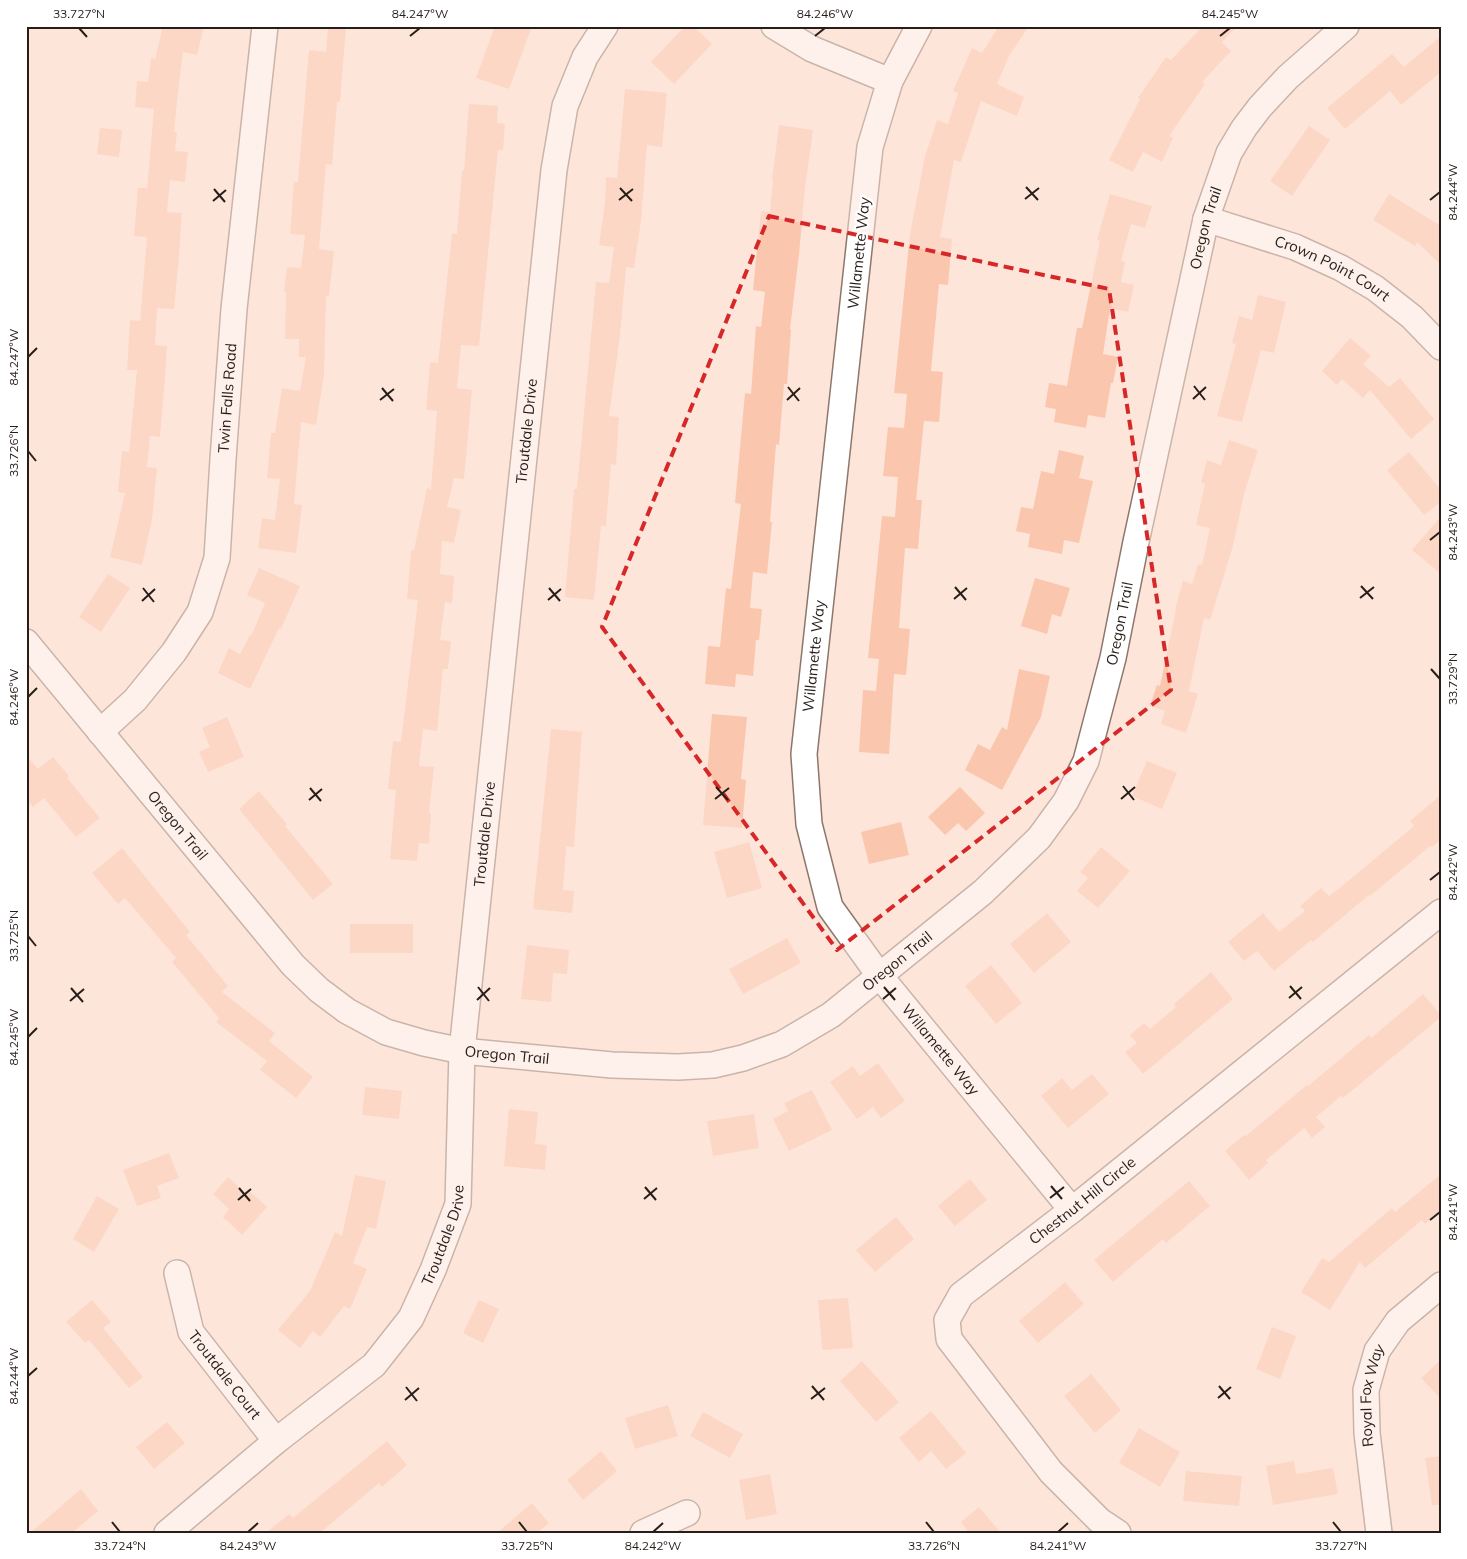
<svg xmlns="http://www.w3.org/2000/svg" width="1467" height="1559" font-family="Mulish,sans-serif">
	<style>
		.building { fill: #fac6ad }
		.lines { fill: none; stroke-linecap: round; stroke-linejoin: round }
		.minor-casing { stroke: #8d776d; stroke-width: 28 }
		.minor { stroke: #fff; stroke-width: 25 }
		.marked { fill: none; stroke: #d62828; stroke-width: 4; stroke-dasharray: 10 6; stroke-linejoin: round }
		.ticks { fill: none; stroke: #271e1a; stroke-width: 2 }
		.labels { text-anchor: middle; stroke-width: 4.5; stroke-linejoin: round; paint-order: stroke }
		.street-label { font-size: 15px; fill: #271e1a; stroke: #fff }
		.neatline { fill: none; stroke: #271e1a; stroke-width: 2 }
		.ticks-label { font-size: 12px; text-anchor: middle; fill: #271e1a }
	</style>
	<rect width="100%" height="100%" fill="#fee5da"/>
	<!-- building -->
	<g class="building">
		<path d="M163,26H204L197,55L183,52L178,92L174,132H177L175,151L188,152L185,182L170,180L167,212L182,213L179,256L174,309L157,308L155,345L167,346L164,391L160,437L150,436L147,467L157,468L152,520L142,565L110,557L125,493L118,492L122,451L129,452L137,370H127L130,320L140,321L147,237L134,236L138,188H147L154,109L135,107L137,81L148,82L151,58L155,59Z"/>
		<path d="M328,26H346L340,102H337L332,165L326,164L319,249L334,251L329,297L326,296L324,374L316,425L301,422L294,504L302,505L296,553L258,548L262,518L275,520L280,479L267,478L271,433H275L282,388L300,391L306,357H299V339H285L286,292H284L287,267L301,268L305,235L290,234L294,182H298L309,50L326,52Z"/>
		<path d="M495,26H532L509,89L476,78Z"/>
		<path d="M685,26H693L712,44L674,84L651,62Z"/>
		<path d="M999,26H1029L1009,56L997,84L1024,97L1017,116L981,101L961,162L954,160L940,237L952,239L948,285L939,284L931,371L943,372L939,422L924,421L916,500H922L918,549L905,548L899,628L910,629L906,675L894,674L889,754L859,752L863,690L876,691L879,659L868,658L882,516L895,517L898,477L883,476L888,427L904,428L907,394L894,393L910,234L925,156L937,120L948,124L958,93L953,91L972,48L982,53Z"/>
		<path d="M1203,26H1237L1222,42L1231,51L1202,82L1205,84L1169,136L1173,138L1162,162L1143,152L1133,172L1109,160L1140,99L1138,98L1166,57L1171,60Z"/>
		<path d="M1441,36V72L1401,105L1390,91L1345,129L1327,108L1392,54L1404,67Z"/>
		<path d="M625,89L667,93L662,147L647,145L641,221L634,268L626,267L620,336L609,416L619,417L616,465L611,464L606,526H601L594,600L565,597L574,489H577L596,282L609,283L614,247L599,245L605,202L606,177L617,178Z"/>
		<path d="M469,104L498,106L497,123L505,124L503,150H498L479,346L461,345L457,388L472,390L470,414L464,479L454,478L447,507L461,510L454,543L442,541L440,574L454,576L452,603L445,602L440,640L451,641L448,669H443L437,731L423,729L419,766L434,767L429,813H431L429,844L419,843L417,861L390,859L396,790L388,789L393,741L401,742L418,600L407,599L411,550H414L427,488L431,489L437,411L426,410L430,362L438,363L452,234H457L462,170L464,171Z"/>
		<path d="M779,125L813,130L805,188L799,254L790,329L791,330L787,384H784L779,445L776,444L770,522H772L767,574L753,572L750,608L762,609L759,640H756L753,676L736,674L735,687L705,684L708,646L720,647L726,588L731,589L741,504L735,503L745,393L751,394L756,326L761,327L765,292L753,290L761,211L770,212L773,181L772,180Z"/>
		<path d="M1309,126L1330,140L1292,196L1270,181Z"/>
		<path d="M100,128L122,130L119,157L97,154Z"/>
		<path d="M1110,194L1152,206L1145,228L1131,224L1121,261L1125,262L1121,282L1134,285L1128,312L1110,308L1103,354L1118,357L1113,383H1111L1105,418L1088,415L1086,428L1054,422L1056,409L1045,407L1049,383L1067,386L1077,328H1082L1100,241L1097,240Z"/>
		<path d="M1389,194L1441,226V265L1417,242L1415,246L1373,220Z"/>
		<path d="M1258,295L1286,302L1274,353L1261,350L1242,422L1217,416L1236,344L1232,343L1239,316L1252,320Z"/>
		<path d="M1350,338L1371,356L1363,364L1389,387L1400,378L1434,419L1411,439L1370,390L1363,398L1342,379L1337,385L1322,371Z"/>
		<path d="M1229,440L1258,450L1244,494L1233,546L1210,620L1204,618L1189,691L1198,694L1186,733L1161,724L1165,711L1150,706L1157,685L1160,686L1176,609H1175L1183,581L1192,584L1198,564L1202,565L1210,528L1196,525L1205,484L1201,482L1207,460L1221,465Z"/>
		<path d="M1059,450L1084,456L1079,478L1093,481L1079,543L1064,540L1062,554L1028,547L1030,534L1016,531L1021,507L1033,509L1041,471L1054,474Z"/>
		<path d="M1409,452L1441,490V502L1424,515L1387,470Z"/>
		<path d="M1441,516V574L1412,550Z"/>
		<path d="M259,568L300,586L281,629L279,628L250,689L218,673L229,648L240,654L250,635L251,636L265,603L247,595Z"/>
		<path d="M108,574L130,588L101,632L79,617Z"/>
		<path d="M1035,578L1070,588L1061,617L1052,614L1047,634L1021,626Z"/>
		<path d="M1019,669L1050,676L1041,717L1002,790L965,770L978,744L990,750L1002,727L1007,730Z"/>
		<path d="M712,714L747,717L741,779L746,780L742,828L703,825Z"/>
		<path d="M227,717L244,757L208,772L199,752L210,747L202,728Z"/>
		<path d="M551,729L582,732L574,847L566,846L563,890L574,891L572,913L533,909Z"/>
		<path d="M26,755L38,769L53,757L69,776L67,778L100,818L76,837L44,798L33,807L26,799Z"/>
		<path d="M1147,761L1177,773L1162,809L1132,796Z"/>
		<path d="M960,787L985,813L966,831L958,823L945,835L928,817Z"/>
		<path d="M259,791L287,824L285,826L333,884L313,900L239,809Z"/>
		<path d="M1441,795V840L1432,847L1430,846L1370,896L1369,895L1313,942L1311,940L1274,971L1257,951L1244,961L1228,942L1263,913L1279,932L1305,911L1300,906L1321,888L1329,896L1342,886L1414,826L1410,821Z"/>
		<path d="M901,822L909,855L869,864L861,832Z"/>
		<path d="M749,842L762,888L727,898L714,852Z"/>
		<path d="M1101,847L1130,871L1098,908L1077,891L1088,878L1080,872Z"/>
		<path d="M122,848L190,932L186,935L228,986L222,992L275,1033L269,1041L313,1077L296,1098L260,1070L267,1061L216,1022L219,1018L172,962L176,958L125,898L118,904L92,873Z"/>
		<path d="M1047,913L1071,942L1034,973L1010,944Z"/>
		<rect x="350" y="924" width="63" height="29"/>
		<path d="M787,938L801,963L743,994L729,969Z"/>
		<path d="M527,945L569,950L567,974L553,973L551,1002L521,999Z"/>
		<path d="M991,965L1022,1003L996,1024L965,986Z"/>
		<path d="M1211,972L1233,999L1143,1074L1125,1052L1137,1043L1130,1035L1144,1023L1150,1029L1176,1007L1174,1004Z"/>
		<path d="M1423,994L1441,1015V1017L1343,1098L1341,1096L1316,1117L1325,1127L1312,1138L1304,1128L1266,1160L1268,1163L1249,1180L1225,1151L1244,1135L1246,1136L1307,1085L1308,1086L1369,1035L1371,1038Z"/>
		<path d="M878,1063L905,1101L881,1118L873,1107L857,1119L830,1082L853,1066L860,1076Z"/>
		<path d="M1092,1074L1109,1094L1068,1128L1041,1096L1062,1078L1072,1090Z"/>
		<path d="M365,1087L402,1091L399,1119L362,1115Z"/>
		<path d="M812,1090L832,1130L789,1151L773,1119L788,1111L784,1103Z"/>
		<path d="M509,1109L538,1112L535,1144L547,1145L545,1170L504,1166Z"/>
		<path d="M754,1114L759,1148L713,1156L707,1121Z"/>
		<path d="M169,1153L179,1178L157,1186L161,1198L137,1206L123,1170Z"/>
		<path d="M1441,1174V1211L1425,1224L1422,1220L1365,1268L1360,1262L1330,1310L1301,1292L1322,1258L1329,1262L1392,1208L1395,1212Z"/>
		<path d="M355,1175L386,1181L376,1229L367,1227L353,1263L367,1269L350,1309L344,1306L320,1337L313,1331L300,1348L278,1330L310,1291L335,1232L342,1236Z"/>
		<path d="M228,1177L244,1192L247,1189L267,1207L242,1235L223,1217L229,1209L213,1194Z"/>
		<path d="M970,1179L987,1200L955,1226L938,1206Z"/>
		<path d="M1189,1181L1210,1206L1166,1243L1163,1239L1113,1282L1094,1260Z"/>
		<path d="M97,1196L119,1209L94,1252L73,1239Z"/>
		<path d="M896,1217L914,1239L875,1272L856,1250Z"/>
		<path d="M1065,1282L1084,1304L1038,1343L1019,1321Z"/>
		<path d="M848,1298L853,1348L822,1350L818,1300Z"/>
		<path d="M92,1300L111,1322L103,1328L143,1377L129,1388L89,1340L85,1343L66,1322Z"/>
		<path d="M479,1300L499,1309L483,1343L463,1333Z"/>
		<path d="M1272,1327L1296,1336L1280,1379L1256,1369Z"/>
		<path d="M1441,1360V1399L1421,1378Z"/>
		<path d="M862,1361L899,1402L876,1422L840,1381Z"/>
		<path d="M1091,1374L1121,1410L1095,1433L1064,1396Z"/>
		<path d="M668,1405L678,1436L635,1449L625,1418Z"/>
		<path d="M931,1411L966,1453L946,1469L931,1451L919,1462L899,1438Z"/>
		<path d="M703,1412L743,1434L730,1458L690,1436Z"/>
		<path d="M167,1422L185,1443L154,1469L136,1447Z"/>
		<path d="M1139,1428L1180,1452L1160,1487L1119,1463Z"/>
		<path d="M387,1441L407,1465L382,1487L379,1483L320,1533H266L289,1514L293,1518Z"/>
		<path d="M601,1451L617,1471L583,1500L567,1480Z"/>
		<path d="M1441,1456V1505H1432L1425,1458Z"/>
		<path d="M1294,1461L1296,1474L1333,1468L1338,1494L1273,1505L1266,1466Z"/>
		<path d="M1186,1471L1242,1476L1239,1506L1183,1501Z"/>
		<path d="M770,1474L777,1514L746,1520L739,1480Z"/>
		<path d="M81,1489L98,1511L72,1533H30Z"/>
		<path d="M532,1503L549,1523L537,1533H497Z"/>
		<path d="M979,1507L1001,1533H969L961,1522Z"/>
	</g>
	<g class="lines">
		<defs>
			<g id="minor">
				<path d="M774,26L812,49L890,81"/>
				<path id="s1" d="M919,26L890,81L870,147L804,754L809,824L830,907L879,975L1072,1210"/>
				<path id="s2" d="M1206,219L1295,247L1341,268L1375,288L1412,317L1441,347"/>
				<path id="s3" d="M26,642L293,965L319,990L347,1011L386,1032L424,1043L462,1051L612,1065L678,1067L713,1065L743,1058L782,1044L831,1015L983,892L1039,838L1066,801L1086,761L1113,658L1136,542L1206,219L1229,153L1244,128L1260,107L1288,77L1346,26"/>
				<path id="s4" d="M100,732L135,700L174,652L200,612L217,558L223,459L234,309L265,26"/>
				<path id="s5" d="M177,1273L191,1332L276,1441"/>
				<path id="s6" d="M167,1533L276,1441L374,1365L411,1318L433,1270L458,1204L462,1051L554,170L565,106L585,57L605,26"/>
				<path d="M643,1533L687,1513"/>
				<path id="s7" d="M1118,1533L1100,1521L1051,1472L949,1339L947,1320L961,1295L1072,1210L1441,912"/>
				<path id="s8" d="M1379,1533L1367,1433L1366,1390L1377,1351L1398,1321L1441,1285"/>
			</g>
		</defs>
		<!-- minor casing -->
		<use href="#minor" class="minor-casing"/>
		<!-- minor -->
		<use href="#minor" class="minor"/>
	</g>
	<!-- marked area -->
	<path d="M0 0H1467V1559H0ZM769,216L1109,289L1171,690L837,950L602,627Z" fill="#fee5da" fill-opacity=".55" fill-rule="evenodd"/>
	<path class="marked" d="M769,216L1109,289L1171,690L837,950L602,627Z"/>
	<!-- ticks -->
	<path class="ticks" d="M79,28L87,37M410,36L420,28M815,36L825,28M1220,36L1230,28M1026,187L1038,200M620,188L632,201M214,189L225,202M1025,199L1039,188M619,200L633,189M1430,200L1440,192M213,201L226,190M28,357L37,348M1194,386L1205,400M788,387L799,401M382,388L393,401M1193,399L1206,387M380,400L394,389M787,400L800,388M28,451L36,461M1430,540L1440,532M1361,586L1373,599M955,587L966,600M143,588L154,602M549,588L560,601M1360,598L1374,587M954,599L967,588M548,600L561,589M142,601L155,589M1431,669L1440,679M28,697L37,688M1123,786L1134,800M716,787L728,800M310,788L321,801M715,799L729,788M1121,799L1135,787M309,800L322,789M1430,880L1440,872M28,936L36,946M1290,986L1301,999M478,987L489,1001M884,987L895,1000M71,988L83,1002M1289,998L1302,987M883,999L896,988M477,1000L490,988M70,1001L84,989M28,1037L37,1028M1051,1186L1062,1199M645,1187L656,1200M239,1188L250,1201M1050,1198L1064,1187M644,1199L657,1188M238,1200L251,1189M1430,1220L1440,1212M28,1376L37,1368M812,1386L824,1400M1219,1386L1230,1399M406,1387L417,1401M1218,1398L1231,1387M811,1399L825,1388M405,1400L419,1388M112,1522L120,1532M519,1522L527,1532M926,1522L934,1532M1333,1522L1341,1532M248,1532L258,1523M653,1532L663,1523M1058,1532L1068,1523"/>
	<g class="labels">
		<!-- street labels -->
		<g class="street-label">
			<text dy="5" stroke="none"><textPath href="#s3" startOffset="1904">Oregon Trail</textPath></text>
			<text transform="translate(859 253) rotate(-84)" y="5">Willamette Way</text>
			<text dy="5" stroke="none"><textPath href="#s2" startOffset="136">Crown Point Court</textPath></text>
			<text dy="5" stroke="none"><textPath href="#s4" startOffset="374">Twin Falls Road</textPath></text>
			<text dy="5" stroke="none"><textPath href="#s6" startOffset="1226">Troutdale Drive</textPath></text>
			<text dy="5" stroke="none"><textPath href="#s3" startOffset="1499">Oregon Trail</textPath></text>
			<text transform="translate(814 656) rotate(-84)" y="5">Willamette Way</text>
			<text dy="5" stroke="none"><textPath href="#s3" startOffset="238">Oregon Trail</textPath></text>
			<text dy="5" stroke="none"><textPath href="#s6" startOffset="821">Troutdale Drive</textPath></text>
			<text dy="5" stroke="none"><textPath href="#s3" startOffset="1079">Oregon Trail</textPath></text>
			<text dy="5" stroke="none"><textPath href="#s1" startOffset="1078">Willamette Way</textPath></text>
			<text dy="5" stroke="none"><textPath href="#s3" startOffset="658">Oregon Trail</textPath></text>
			<text dy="5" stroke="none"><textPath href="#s7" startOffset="460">Chestnut Hill Circle</textPath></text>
			<text dy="5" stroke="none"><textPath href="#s6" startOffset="416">Troutdale Drive</textPath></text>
			<text dy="5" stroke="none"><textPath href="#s5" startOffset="115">Troutdale Court</textPath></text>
			<text dy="5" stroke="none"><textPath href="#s8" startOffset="139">Royal Fox Way</textPath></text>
		</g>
	</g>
	<!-- border -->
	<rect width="1467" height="1559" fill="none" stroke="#ffffff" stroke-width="55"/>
	<rect x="28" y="28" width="1412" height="1504" class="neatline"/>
	<g class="ticks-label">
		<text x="79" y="18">33.727°N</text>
		<text x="420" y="18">84.247°W</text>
		<text x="825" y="18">84.246°W</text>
		<text x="1230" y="18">84.245°W</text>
		<text transform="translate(1453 192) rotate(-90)" y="4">84.244°W</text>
		<text transform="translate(14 357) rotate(-90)" y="4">84.247°W</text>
		<text transform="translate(14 451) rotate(-90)" y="4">33.726°N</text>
		<text transform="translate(1453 532) rotate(-90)" y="4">84.243°W</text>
		<text transform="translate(1453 679) rotate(-90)" y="4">33.729°N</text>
		<text transform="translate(14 697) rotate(-90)" y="4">84.246°W</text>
		<text transform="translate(1453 872) rotate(-90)" y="4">84.242°W</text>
		<text transform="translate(14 936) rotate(-90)" y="4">33.725°N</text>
		<text transform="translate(14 1037) rotate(-90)" y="4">84.245°W</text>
		<text transform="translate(1453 1212) rotate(-90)" y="4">84.241°W</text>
		<text transform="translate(14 1376) rotate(-90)" y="4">84.244°W</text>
		<text x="120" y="1550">33.724°N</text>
		<text x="248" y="1550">84.243°W</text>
		<text x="527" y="1550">33.725°N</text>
		<text x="653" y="1550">84.242°W</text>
		<text x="934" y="1550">33.726°N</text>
		<text x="1058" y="1550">84.241°W</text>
		<text x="1341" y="1550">33.727°N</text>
	</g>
</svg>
